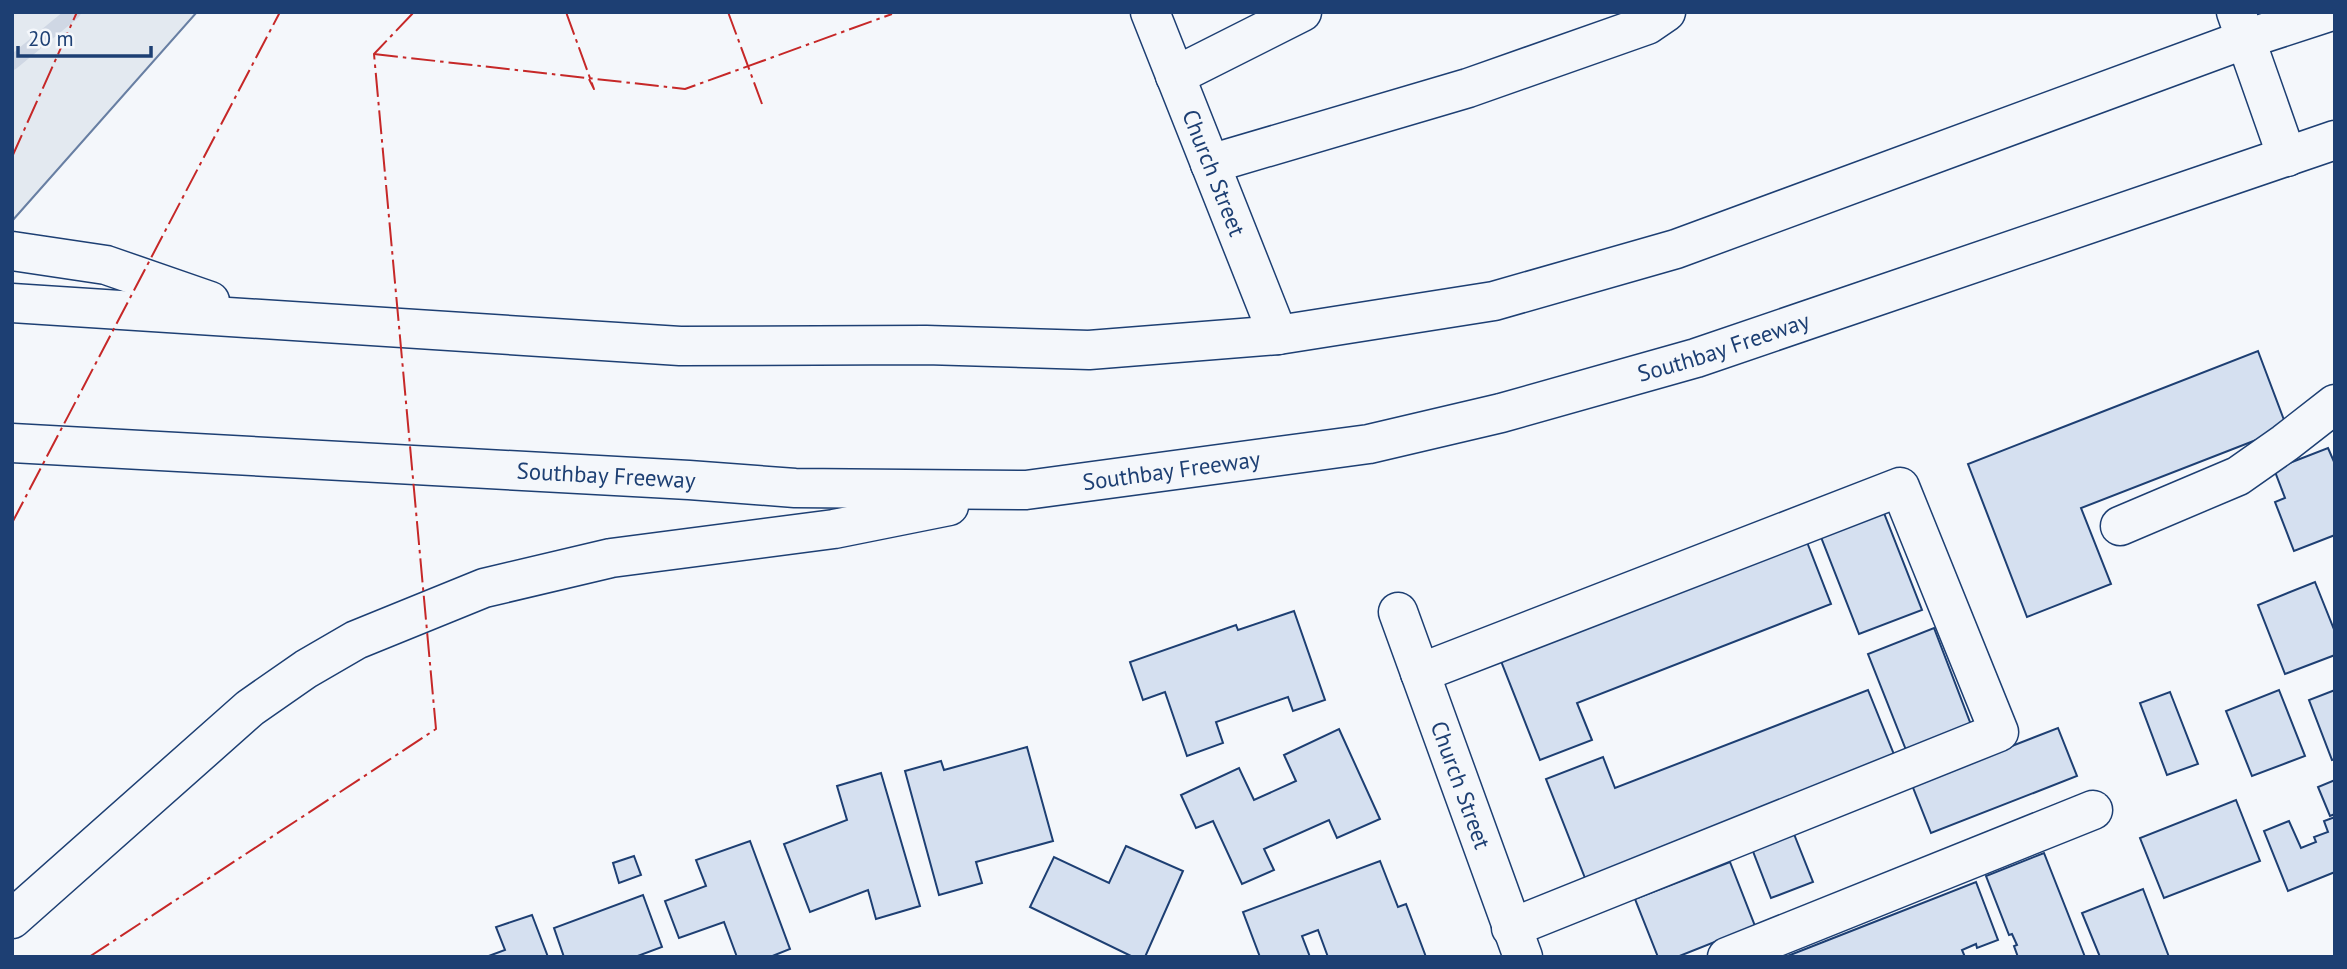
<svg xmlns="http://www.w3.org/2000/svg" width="2347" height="969" font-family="'PT Sans',sans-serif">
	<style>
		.green { fill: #e3e9f0; stroke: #687fa3; stroke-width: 2 }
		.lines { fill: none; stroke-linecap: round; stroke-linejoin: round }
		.stream { stroke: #cfd7e4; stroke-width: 14 }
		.building { fill: #d5e0f0; stroke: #1d3f73; stroke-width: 2 }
		.minor-casing { stroke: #1d3f73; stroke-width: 41 }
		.highway-casing { stroke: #1d3f73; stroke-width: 41 }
		.minor { stroke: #f4f7fb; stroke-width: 38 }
		.highway { stroke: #f4f7fb; stroke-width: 38 }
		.power { stroke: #c62828; stroke-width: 2; stroke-dasharray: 24 5 3.5 5; stroke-linecap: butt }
		.labels { text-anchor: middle; stroke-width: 5; stroke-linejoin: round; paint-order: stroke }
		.street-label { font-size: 23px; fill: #1d3f73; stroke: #f4f7fb }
	</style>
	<rect width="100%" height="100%" fill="#f4f7fb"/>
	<!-- green -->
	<path class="green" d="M12,12H197L12,221Z"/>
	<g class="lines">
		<!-- stream -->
		<path class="stream" d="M12,63L74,12"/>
	</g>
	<!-- building -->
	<g class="building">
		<path d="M2258,351L2287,428L2081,508L2111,584L2027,617L1968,464Z"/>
		<path d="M2328,448L2335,464V535L2294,551L2275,502L2285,498L2274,469Z"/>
		<path d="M1882,508L1922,610L1859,634L1819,532Z"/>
		<path d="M1805,537L1831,604L1577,703L1592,740L1540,760L1499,656Z"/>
		<path d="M2315,582L2335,632V655L2285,674L2258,605Z"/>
		<path d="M1294,611L1325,700L1293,711L1288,697L1216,722L1223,743L1187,756L1165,692L1143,700L1130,662L1236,625L1238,630Z"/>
		<path d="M1934,628L1973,730L1908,755L1868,654Z"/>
		<path d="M1868,690L1895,757L1585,878L1546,779L1603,757L1615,788Z"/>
		<path d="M2279,690L2305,756L2252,776L2226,711Z"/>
		<path d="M2335,690V759L2332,760L2309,700Z"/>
		<path d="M2170,692L2198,764L2167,775L2140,703Z"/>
		<path d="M2058,728L2077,776L1931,833L1912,785Z"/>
		<path d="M1339,729L1380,819L1337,838L1329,820L1264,849L1274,870L1242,884L1213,821L1196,828L1181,795L1239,768L1254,800L1296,781L1284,755Z"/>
		<path d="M1027,747L1053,841L976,862L982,883L939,895L905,771L941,761L944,770Z"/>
		<path d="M881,773L920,906L876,919L868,890L810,912L784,844L847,820L837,786Z"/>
		<path d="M2335,780V814L2330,816L2318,787Z"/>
		<path d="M2236,800L2260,861L2164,898L2140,838Z"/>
		<path d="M2335,817V872L2288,891L2264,831L2289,821L2301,848L2316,842L2314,837L2328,832L2324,821Z"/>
		<path d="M1790,824L1813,882L1771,898L1749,841Z"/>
		<path d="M750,841L790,949L770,957H737L724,922L679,938L665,901L706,886L696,860Z"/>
		<path d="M1126,846L1183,871L1145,957H1133L1030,907L1054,857L1109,883Z"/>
		<path d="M2044,853L2085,957H2018L2014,946L2017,945L2012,934L2009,935L1986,876Z"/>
		<path d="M634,856L641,875L619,883L613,863Z"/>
		<path d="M1380,861L1398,907L1406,904L1426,957H1328L1318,930L1302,936L1310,957H1260L1243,912Z"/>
		<path d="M1730,862L1755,926L1677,957H1658L1635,899Z"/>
		<path d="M1976,882L1998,940L1977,948L1976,944L1962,950L1965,957H1785Z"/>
		<path d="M2143,889L2169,957H2100L2082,913Z"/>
		<path d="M643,895L662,947L635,957H564L554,928Z"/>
		<path d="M532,915L548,957H486L505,950L496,927Z"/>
	</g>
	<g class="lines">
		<defs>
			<g id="minor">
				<path id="s1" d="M1150,12L1278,335"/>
				<path d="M2236,12L2287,157"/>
				<path d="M1175,76L1302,12"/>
				<path d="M1210,164L1468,88L1647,25L1666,12"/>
				<path d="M2120,526L2238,476L2285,443L2335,404"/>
				<path id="s2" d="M1398,612L1523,957"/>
				<path d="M1420,673L1900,487L1999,732L1511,928"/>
				<path d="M1727,957L2093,810"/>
			</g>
			<g id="highway">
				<path d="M12,251L106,265L210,301"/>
				<path d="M12,303L680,346L926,345L1089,350L1278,335L1494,301L1676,249L2246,39L2329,12"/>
				<path id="s3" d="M12,443L689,480L795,488L1026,490L1369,444L1501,413L1696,358L2335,140"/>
				<path d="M12,919L250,708L306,669L356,640L484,588L611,558L834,529L949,506"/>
			</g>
		</defs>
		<!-- minor casing -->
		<use href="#minor" class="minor-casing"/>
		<!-- highway casing -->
		<use href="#highway" class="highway-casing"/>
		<!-- minor -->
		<use href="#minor" class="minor"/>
		<!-- highway -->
		<use href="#highway" class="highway"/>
		<!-- power -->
		<g class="power">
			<path d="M566,12L594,89L589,79"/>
			<path d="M728,12L762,104"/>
			<path d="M374,54L685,89L892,14"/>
			<path d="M12,157L77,12"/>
			<path d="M12,523L280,12"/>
			<path d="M89,957L436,729L374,54L414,12"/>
		</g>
	</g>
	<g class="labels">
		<!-- street labels -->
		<g class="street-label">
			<text dy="8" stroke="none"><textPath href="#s1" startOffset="173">Church Street</textPath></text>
			<text dy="8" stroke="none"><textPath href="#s3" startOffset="1729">Southbay Freeway</textPath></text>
			<text dy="8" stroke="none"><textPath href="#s3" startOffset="1162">Southbay Freeway</textPath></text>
			<text dy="8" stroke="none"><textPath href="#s3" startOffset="595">Southbay Freeway</textPath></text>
			<text dy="8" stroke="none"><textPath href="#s2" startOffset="184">Church Street</textPath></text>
		</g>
	</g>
	<!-- border -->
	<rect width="2347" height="969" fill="none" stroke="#1d3f73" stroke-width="28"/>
	<!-- scale -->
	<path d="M18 46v10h133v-10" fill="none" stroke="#1d3f73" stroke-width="3.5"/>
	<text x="28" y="46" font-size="21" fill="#1d3f73" stroke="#f4f7fb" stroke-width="5" paint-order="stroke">20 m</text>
</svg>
